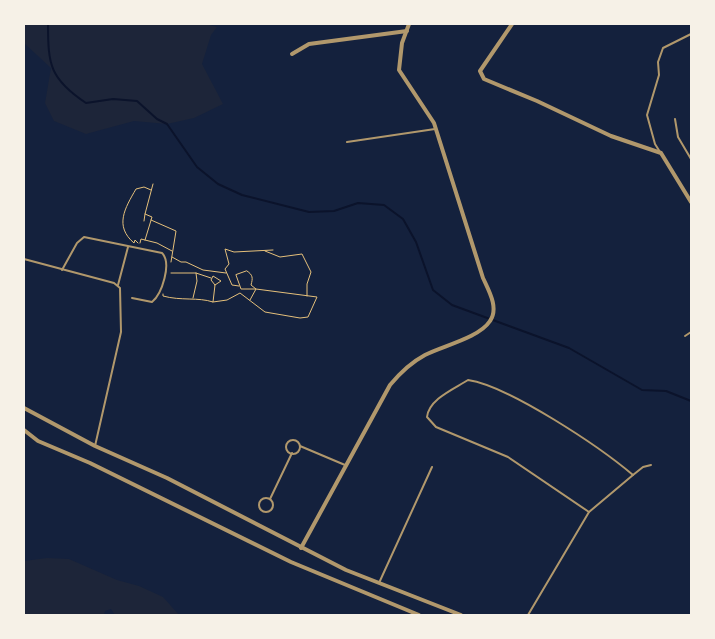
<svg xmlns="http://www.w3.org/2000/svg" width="715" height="639" font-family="Figtree,sans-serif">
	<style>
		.green { fill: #1d2539 }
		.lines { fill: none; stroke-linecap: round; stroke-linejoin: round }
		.stream { stroke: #0b132b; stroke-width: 2 }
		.path { stroke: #e5c07b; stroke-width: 1 }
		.service { stroke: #b1986c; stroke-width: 2 }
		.minor { stroke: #b1986c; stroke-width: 4 }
	</style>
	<rect width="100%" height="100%" fill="#14213d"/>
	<!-- green -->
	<g class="green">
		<path d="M24,24H205L217,27L211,35L202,64L223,104L194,118L167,124L134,121L86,134L54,121L45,103L51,68L24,43Z"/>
		<path d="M47,558L69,559L117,580L139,586L163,597L179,615H115L111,609L105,611L104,615H24V561Z"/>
	</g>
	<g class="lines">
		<!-- stream -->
		<path class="stream" d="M48,24C48,65 50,79 86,103L113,99L137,101L157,119L167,124L197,167L218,184L242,195L309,212L334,211L358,203L384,205L403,219L416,242L433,290L452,305L569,348L642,390L666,391L691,401"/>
		<!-- path -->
		<g class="path">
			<path d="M151,220L176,231L171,262"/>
			<path d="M144,221L145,214"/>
			<path d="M145,240L152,217L145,214L153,184"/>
			<path d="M138,243L135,240L134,243C114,226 125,208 136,189L144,187L151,190"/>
			<path d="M140,243L141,239L157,243L172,251"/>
			<path d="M265,251L280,257L302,254L311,272L307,284V296"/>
			<path d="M172,257L181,262H186L203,270L226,273"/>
			<path d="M247,271C253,275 253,278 251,285L256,289H241L236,275Z"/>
			<path d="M171,273H196L211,278"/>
			<path d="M239,286L232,285L225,269L229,264L225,249L234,252L273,250"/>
			<path d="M163,294V296C181,301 198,297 213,302L215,285L211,280L213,276L221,281L215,285"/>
			<path d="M193,298L197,281L196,273"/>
			<path d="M213,302L227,300L240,293L265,312L300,318L308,317L317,297L256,289L250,300"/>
		</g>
		<!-- service -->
		<g class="service">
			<path d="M675,119L678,137L691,159"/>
			<path d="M347,142L435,129"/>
			<path d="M660,152L655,144L647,115L659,75L658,62L663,48L691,34"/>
			<path d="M24,259L114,283L120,288L121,332L95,446"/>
			<path d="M62,270L77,243L84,237L162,253C172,263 162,294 152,302L132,298"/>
			<path d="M118,285L128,247"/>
			<path d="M685,336L691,332"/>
			<circle cx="293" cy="447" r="7"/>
			<path d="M300,446L345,465"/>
			<circle cx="266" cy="505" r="7"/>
			<path d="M270,499L292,453"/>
			<path d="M589,512L508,457L436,427L427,417C429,399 454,389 468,380C509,386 600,447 633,475"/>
			<path d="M379,583L432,467"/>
			<path d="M528,615L589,512L633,475L643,467L651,465"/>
		</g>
		<!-- minor -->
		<g class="minor">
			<path d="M512,24L480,71L484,79L537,101L611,136L661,153L691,202"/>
			<path d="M292,54L309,44L407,31"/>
			<path d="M24,408L95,446L167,478L346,570L461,615"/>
			<path d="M24,430L38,441L90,463L291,562L419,615"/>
			<path d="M301,548L390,385C400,373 410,363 425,355C442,346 479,338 490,321C499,308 489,291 483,278L434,123L399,70L402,43L409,24"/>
		</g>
	</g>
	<!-- border -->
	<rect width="715" height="639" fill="none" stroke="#f6f1e7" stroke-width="50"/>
</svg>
